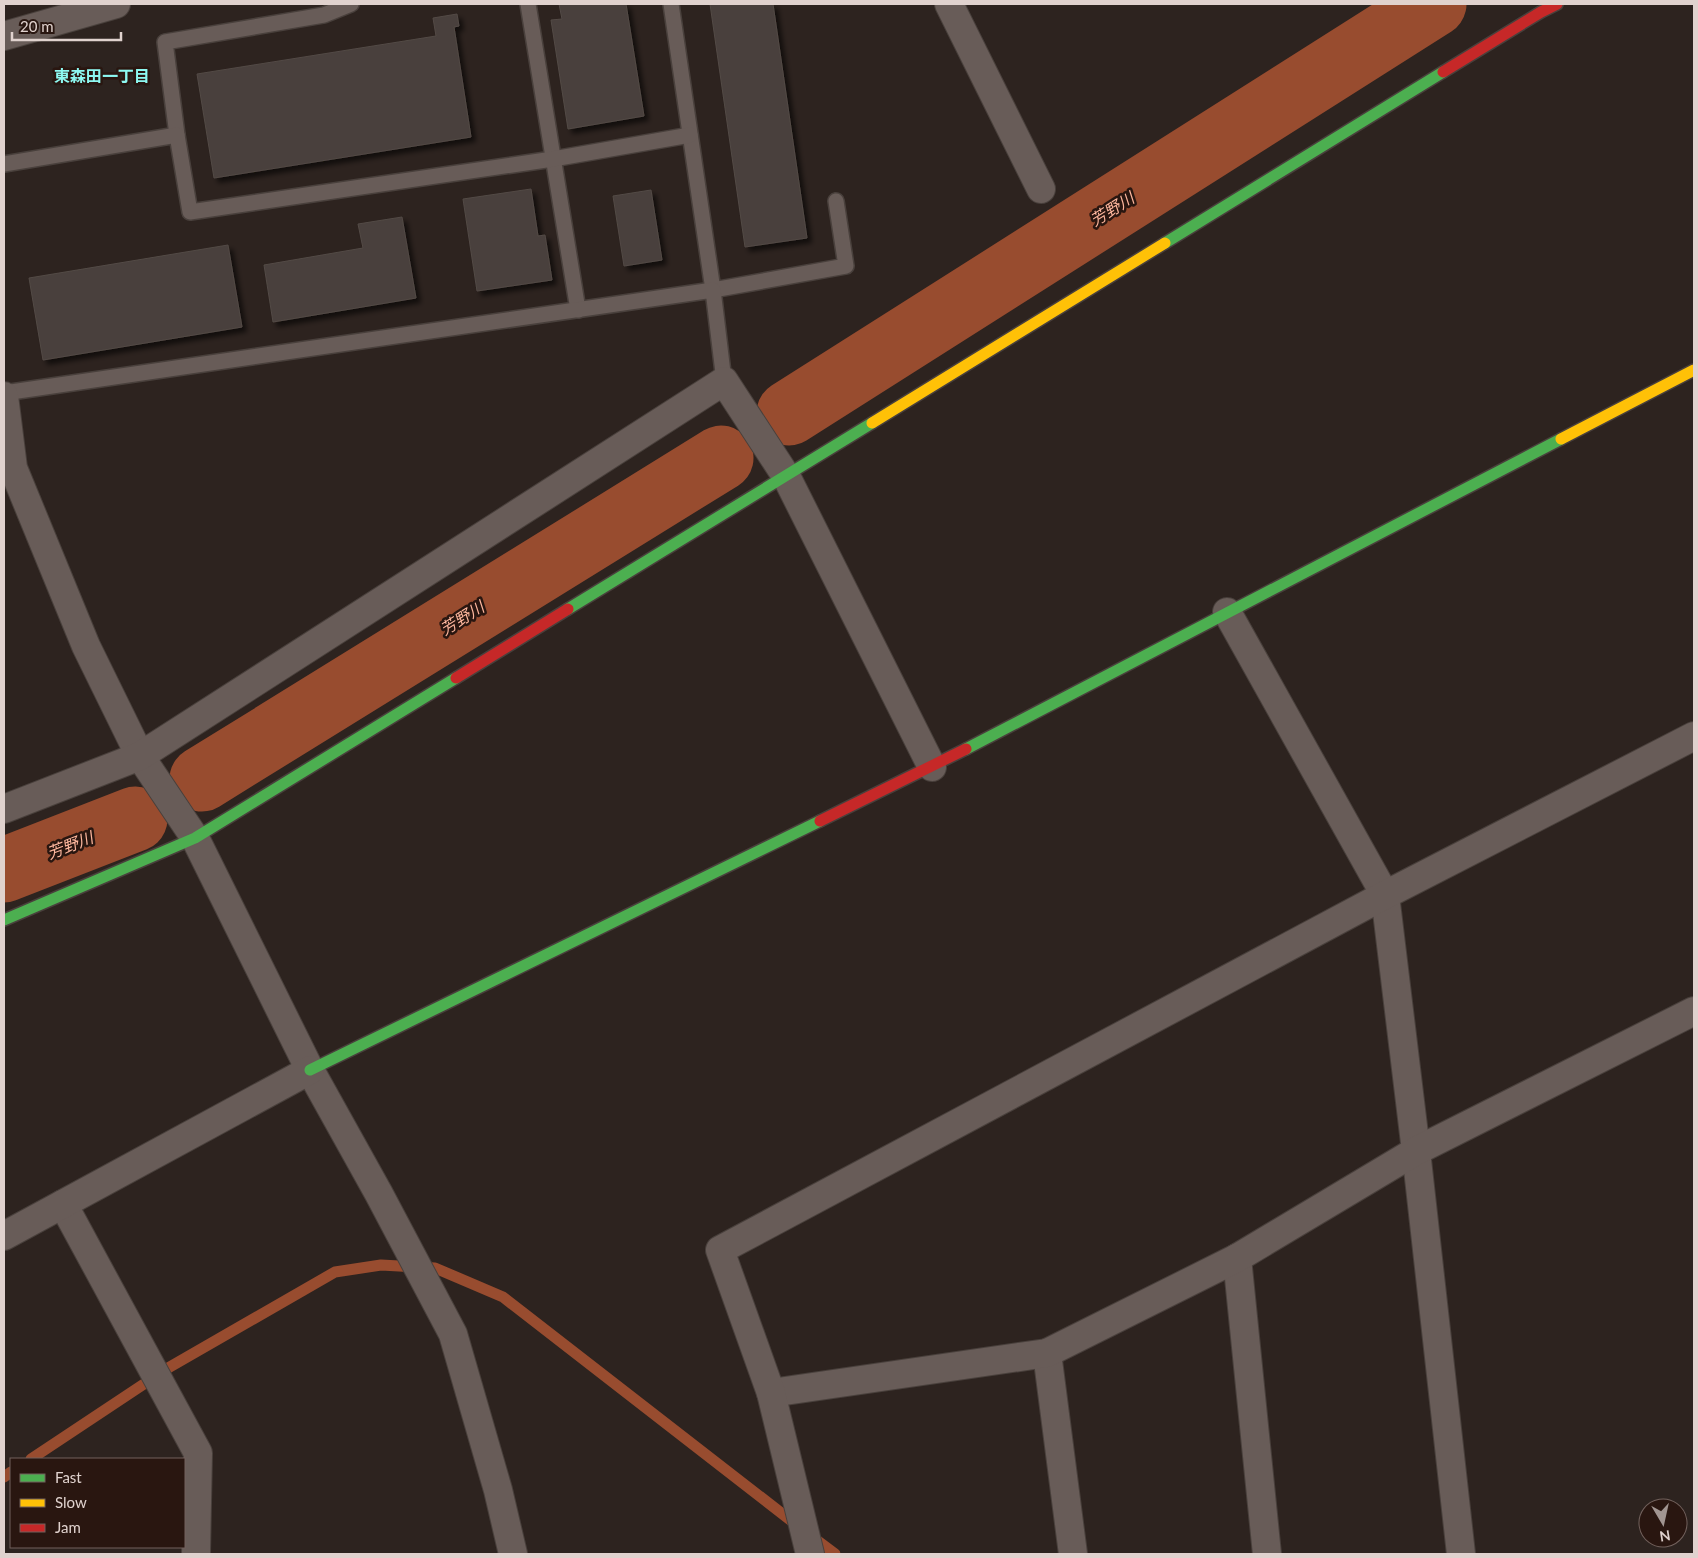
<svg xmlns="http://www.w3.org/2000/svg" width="1698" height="1558" font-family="Lato,'Noto Sans JP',sans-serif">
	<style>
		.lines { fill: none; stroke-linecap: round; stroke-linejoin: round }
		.stream { stroke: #984c2f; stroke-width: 11 }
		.river { stroke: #984c2f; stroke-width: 65 }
		.building { fill: #49403c; stroke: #534a46; filter: url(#shadow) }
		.lane-casing { stroke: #49403c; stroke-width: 18 }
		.street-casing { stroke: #49403c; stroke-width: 30 }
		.fast-casing { stroke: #49403c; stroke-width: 14 }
		.slow-casing { stroke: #49403c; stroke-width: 14 }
		.jam-casing { stroke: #49403c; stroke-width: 14 }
		.lane { stroke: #685c58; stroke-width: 15 }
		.street { stroke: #685c58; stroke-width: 28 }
		.fast { stroke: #4caf50; stroke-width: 11 }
		.slow { stroke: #ffc107; stroke-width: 11 }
		.jam { stroke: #c62828; stroke-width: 11 }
		.labels { text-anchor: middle; stroke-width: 5; stroke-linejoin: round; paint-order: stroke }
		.neighbourhood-label { font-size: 16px; font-weight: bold; fill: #8df8f1; stroke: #291610 }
		.water-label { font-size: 16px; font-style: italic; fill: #feb79e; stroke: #291610 }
	</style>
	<defs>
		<filter id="shadow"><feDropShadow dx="4.5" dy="4.5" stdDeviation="2.5" flood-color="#0009"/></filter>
	</defs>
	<rect width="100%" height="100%" fill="#2d231f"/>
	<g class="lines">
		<!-- stream -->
		<g class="stream">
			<path d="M31,1459L168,1368L335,1272L381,1265L435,1268L503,1297L798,1526"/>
			<path d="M4,1477L11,1472"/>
			<path d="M811,1536L835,1554"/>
		</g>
		<!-- river -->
		<g class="river">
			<path d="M789,413L1434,4"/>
			<path d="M202,779L721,458"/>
			<path d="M4,870L135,819"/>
		</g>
	</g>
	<!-- building -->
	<g class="building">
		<path d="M559,4H626L644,116L568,129L551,20L562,19Z"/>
		<path d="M710,4H773L807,238L745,247Z"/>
		<path d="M457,14L459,26L454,27L471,137L214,178L197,74L436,36L433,18Z"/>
		<path d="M531,189L538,236L545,235L552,280L477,291L463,199Z"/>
		<path d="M651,190L662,260L624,266L613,196Z"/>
		<path d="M402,217L416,298L273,322L264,265L363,248L358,224Z"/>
		<path d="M228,245L242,327L43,360L29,278Z"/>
	</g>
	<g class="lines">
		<defs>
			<g id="lane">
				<path d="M528,4L578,310"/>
				<path d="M671,4L713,290L846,266L836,201"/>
				<path d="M177,135L165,42L324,15L351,4"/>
				<path d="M4,164L177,135L190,212L553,159L690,135"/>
				<path d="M4,393L713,290L724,381"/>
			</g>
			<g id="street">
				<path d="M949,4L1041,189"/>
				<path d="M4,36L116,4"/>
				<path d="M4,396L13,468L86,646L140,756L195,838L310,1070L379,1194L453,1334L498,1490L513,1554"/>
				<path d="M1227,612L1385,895L1416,1151L1461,1554"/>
				<path d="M4,809L140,756L724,381L786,476L932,767"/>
				<path d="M63,1204L198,1453L196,1554"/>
				<path d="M4,1236L310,1070"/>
				<path d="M1237,1258L1267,1554"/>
				<path d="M1047,1353L1073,1554"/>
				<path d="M771,1393L1047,1353L1237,1258L1416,1151L1694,1011"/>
				<path d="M810,1554L771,1393L720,1250L1385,895L1694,736"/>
			</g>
			<g id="fast">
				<path d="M1165,243L1443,72"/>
				<path d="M568,609L872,423"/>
				<path d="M966,749L1561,439"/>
				<path d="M4,920L195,838L456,678"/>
				<path d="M310,1070L820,821"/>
			</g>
			<g id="slow">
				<path d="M872,423L1165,243"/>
				<path d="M1561,439L1694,370"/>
			</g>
			<g id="jam">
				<path d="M1443,72L1541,12L1557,4"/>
				<path d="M456,678L568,609"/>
				<path d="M820,821L966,749"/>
			</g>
		</defs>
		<!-- lane casing -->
		<use href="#lane" class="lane-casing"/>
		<!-- street casing -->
		<use href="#street" class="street-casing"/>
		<!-- fast casing -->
		<use href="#fast" class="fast-casing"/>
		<!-- slow casing -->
		<use href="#slow" class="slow-casing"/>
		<!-- jam casing -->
		<use href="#jam" class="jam-casing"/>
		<!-- lane -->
		<use href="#lane" class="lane"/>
		<!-- street -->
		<use href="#street" class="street"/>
		<!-- fast -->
		<use href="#fast" class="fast"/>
		<!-- slow -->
		<use href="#slow" class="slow"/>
		<!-- jam -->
		<use href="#jam" class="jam"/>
	</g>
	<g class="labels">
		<!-- neighbourhood labels -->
		<g class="neighbourhood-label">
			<text x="102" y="82">東森田一丁目</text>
		</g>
		<!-- water labels -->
		<g class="water-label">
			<text transform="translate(1112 209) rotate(-32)" y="6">芳野川</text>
			<text transform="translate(462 618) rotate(-32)" y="6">芳野川</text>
			<text transform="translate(70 845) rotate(-21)" y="6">芳野川</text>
		</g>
	</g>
	<!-- border -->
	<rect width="1698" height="1558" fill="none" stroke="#e0d2ce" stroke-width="10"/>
	<!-- legend -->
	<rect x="10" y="1458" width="175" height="90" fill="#291610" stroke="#72615c"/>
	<rect x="20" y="1474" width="25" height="8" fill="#4caf50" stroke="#72615c"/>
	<text x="55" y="1483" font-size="15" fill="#e0d2ce">Fast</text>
	<rect x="20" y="1499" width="25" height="8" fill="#ffc107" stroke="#72615c"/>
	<text x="55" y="1508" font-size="15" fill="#e0d2ce">Slow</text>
	<rect x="20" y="1524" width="25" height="8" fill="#c62828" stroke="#72615c"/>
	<text x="55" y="1533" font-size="15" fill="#e0d2ce">Jam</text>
	<!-- north arrow -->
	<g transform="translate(1663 1523) rotate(171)"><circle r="24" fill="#291610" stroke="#72615c"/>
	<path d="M0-4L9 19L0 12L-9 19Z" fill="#a19591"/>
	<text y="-8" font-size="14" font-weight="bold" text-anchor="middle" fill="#e0d2ce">N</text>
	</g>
	<!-- scale -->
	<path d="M12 32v8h109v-8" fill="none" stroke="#e0d2ce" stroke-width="2.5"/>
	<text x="20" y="32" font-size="15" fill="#e0d2ce" stroke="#291610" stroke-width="4" paint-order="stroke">20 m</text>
</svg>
